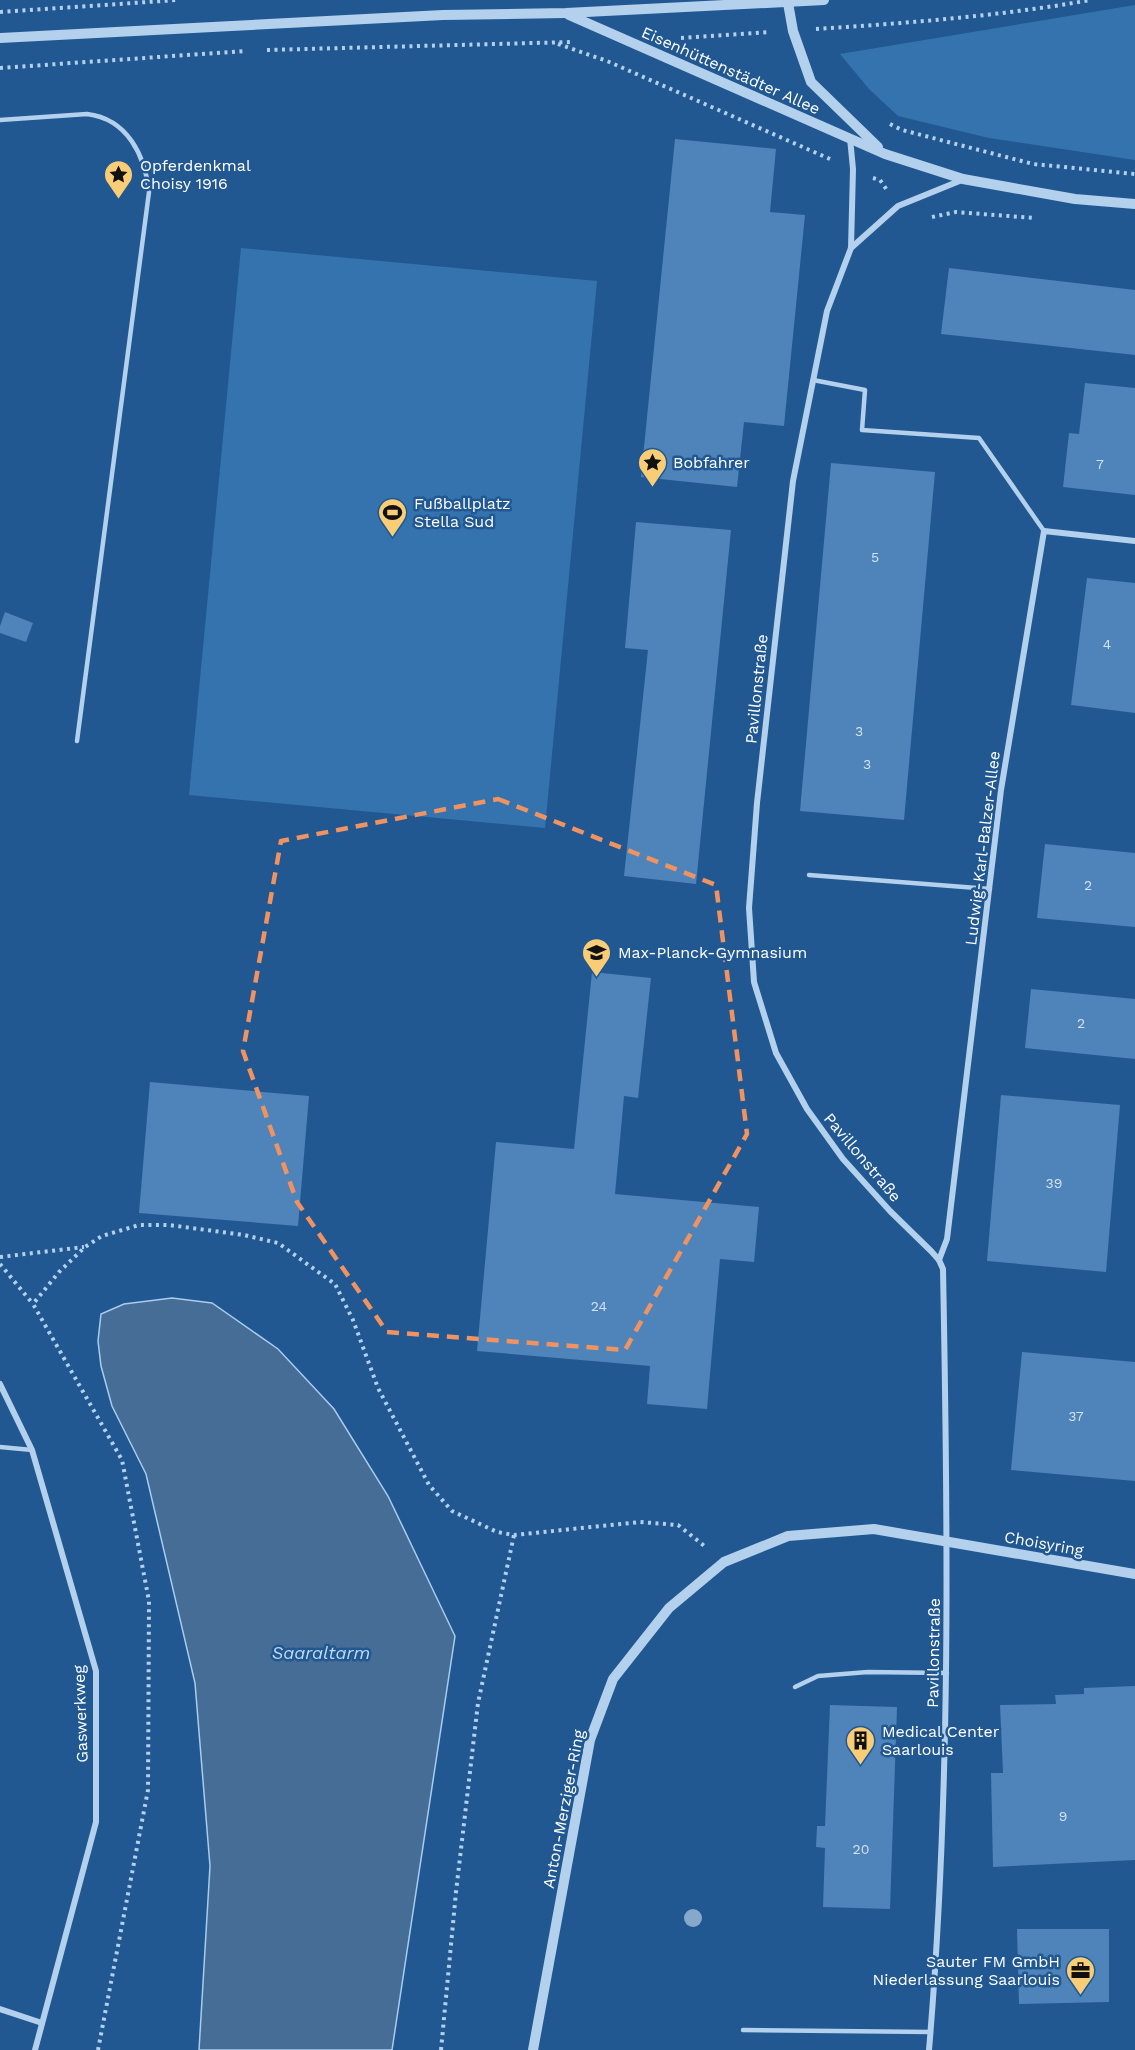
<svg xmlns="http://www.w3.org/2000/svg" width="1135" height="2050" font-family="'Work Sans',sans-serif">
	<style>
		.green { fill: #3573af }
		.water { fill: #466d96; stroke: #a7ccee; stroke-width: 1.5 }
		.building { fill: #4e84ba }
		.lines { fill: none; stroke-linecap: round; stroke-linejoin: round }
		.path { stroke: #b3d0ed; stroke-width: 4; stroke-dasharray: 3 4.5; stroke-linecap: butt }
		.service { stroke: #b3d0ed; stroke-width: 4.5 }
		.minor { stroke: #b3d0ed; stroke-width: 6 }
		.tertiary { stroke: #b3d0ed; stroke-width: 10 }
		.tree { fill: #86a8cb }
		.marked { fill: none; stroke: #f09361; stroke-width: 4.5; stroke-dasharray: 12 8; stroke-linejoin: round }
		.labels { text-anchor: middle; stroke-width: 5; stroke-linejoin: round; paint-order: stroke }
		.number-label { font-size: 14px; fill: #d3e0ee }
		.street-label { font-size: 16px; fill: #fff; stroke: #215892 }
		.poi-label { font-size: 16px; fill: #fff; stroke: #215892; text-anchor: start }
		.water-label { font-size: 18px; font-style: italic; fill: #c0daf4; stroke: #215892 }
	</style>
	<rect width="100%" height="100%" fill="#215892"/>
	<!-- green -->
	<g class="green">
		<path d="M1135,5V160L989,138L898,116L869,89L840,54Z"/>
		<path d="M241,248L597,281L545,828L189,795Z"/>
	</g>
	<!-- water -->
	<path class="water" d="M172,1298L212,1303L278,1349L334,1409L388,1496L455,1636L392,2050H199L210,1866L195,1683L146,1474L112,1406L101,1366L98,1341L101,1314L124,1304Z"/>
	<!-- building -->
	<g class="building">
		<path d="M675,139L776,149L770,212L805,215L784,426L744,422L737,487L641,477Z"/>
		<path d="M949,268L1135,290V355L941,334Z"/>
		<path d="M1085,383L1135,388V495L1063,487L1069,433L1079,434Z"/>
		<path d="M831,463L935,472L904,820L800,811Z"/>
		<path d="M636,522L731,530L696,884L624,876L648,650L625,648Z"/>
		<path d="M1087,578L1135,583V713L1071,705Z"/>
		<path d="M5,612L33,623L26,642L0,633V626Z"/>
		<path d="M1045,844L1135,853V927L1037,918Z"/>
		<path d="M592,972L651,978L638,1098L624,1096L615,1194L759,1207L754,1262L720,1259L707,1409L647,1404L650,1366L477,1351L496,1142L574,1149Z"/>
		<path d="M1031,989L1135,999V1059L1025,1048Z"/>
		<path d="M150,1082L309,1096L298,1226L139,1213Z"/>
		<path d="M1001,1095L1120,1105L1106,1272L987,1261Z"/>
		<path d="M1022,1352L1135,1362V1481L1011,1470Z"/>
		<path d="M1135,1686V1860L993,1867L991,1773H1003L1000,1705L1056,1704L1055,1695L1084,1694V1688Z"/>
		<path d="M830,1705L897,1707L890,1909L823,1907L825,1848L816,1847L817,1826H825Z"/>
		<path d="M1017,1929H1109V2002L1019,2004Z"/>
	</g>
	<g class="lines">
		<!-- path -->
		<g class="path">
			<path d="M0,12L177,0"/>
			<path d="M816,29C908,23 1000,16 1091,0"/>
			<path d="M681,38L769,32"/>
			<path d="M558,44L607,61L830,159"/>
			<path d="M267,50L572,42"/>
			<path d="M0,68L245,51"/>
			<path d="M890,124L902,130L1033,164L1135,174"/>
			<path d="M873,178L880,180L887,190"/>
			<path d="M932,217L956,212L1034,218"/>
			<path d="M0,1257L84,1247"/>
			<path d="M0,1264L33,1304"/>
			<path d="M98,2050L148,1790L149,1601L122,1460L33,1304L59,1272L85,1247L102,1236L139,1225H169L244,1235L278,1243L335,1284L353,1320L378,1388L429,1485L452,1511L497,1532L514,1535L640,1522L678,1525L707,1548"/>
			<path d="M441,2050L456,1892L478,1703L514,1535"/>
		</g>
		<!-- service -->
		<g class="service">
			<path d="M0,120L87,114C128,119 145,156 149,192L77,741"/>
			<path d="M813,380L865,390L862,430L979,438L1044,531"/>
			<path d="M809,875L990,889"/>
			<path d="M0,1447L32,1450"/>
			<path d="M795,1687L818,1676L868,1672L947,1673"/>
			<path d="M743,2030L931,2032"/>
		</g>
		<!-- minor -->
		<g class="minor">
			<path d="M850,138L853,169L851,248L827,311L793,481L757,803L749,908L754,982L776,1053L807,1109L843,1159L890,1211L931,1251L939,1260L943,1269C948,1529 951,1790 929,2050"/>
			<path d="M851,248L898,206L962,180"/>
			<path d="M939,1260L947,1239L1001,790L1044,531L1135,541"/>
			<path d="M0,1384L32,1450L96,1671V1822L35,2050"/>
			<path d="M0,2009L42,2023"/>
		</g>
		<!-- tertiary -->
		<g class="tertiary">
			<path d="M788,3L793,31L811,82L878,147"/>
			<path d="M569,15L885,154L963,179L1075,199L1135,204"/>
			<path d="M0,38L443,15L566,13L824,0"/>
			<path d="M533,2050L590,1740L613,1679L669,1608L724,1562L788,1536L874,1529L1135,1574"/>
		</g>
	</g>
	<!-- trees -->
	<circle class="tree" cx="693" cy="1918" r="9"/>
	<!-- marked area -->
	<path class="marked" d="M498,799L716,885L747,1134L625,1350L387,1332L297,1202L243,1051L281,841Z"/>
	<!-- icons -->
	<defs>
		<symbol id="sight-pin" viewBox="-11 -11 22 30"><path d="M0 17L-7.5 6A9.5 9.5 0 1 1 7.5 6Z" fill="#f9cd75" stroke="#215892"/><path d="M0-6L1.8-2.2L6-1.7L2.9 1.2L3.7 5.4L0 3.3L-3.7 5.4L-2.9 1.2L-6-1.7L-1.8-2.2Z" fill="#111"/></symbol>
		<symbol id="stadium-pin" viewBox="-11 -11 22 30"><path d="M0 17L-7.5 6A9.5 9.5 0 1 1 7.5 6Z" fill="#f9cd75" stroke="#215892"/><path d="M0-5a6.5 5 0 1 0 0 10a6.5 5 0 1 0 0-10ZM-3.5-1.8h7v3.6h-7Z" fill="#111"/></symbol>
		<symbol id="school-pin" viewBox="-11 -11 22 30"><path d="M0 17L-7.5 6A9.5 9.5 0 1 1 7.5 6Z" fill="#f9cd75" stroke="#215892"/><path d="M0-5L7-2L0 1L-7-2ZM-4 1L0 2.5L4 1V4Q0 6-4 4Z" fill="#111"/></symbol>
		<symbol id="building-pin" viewBox="-11 -11 22 30"><path d="M0 17L-7.5 6A9.5 9.5 0 1 1 7.5 6Z" fill="#f9cd75" stroke="#215892"/><path d="M-4-6H4V6H1V3H-1V6H-4ZM-2.5-4.3h1.7v1.8h-1.7ZM.8-4.3h1.7v1.8H.8ZM-2.5-1h1.7V.8h-1.7ZM.8-1h1.7V.8H.8Z" fill="#111"/></symbol>
		<symbol id="office-pin" viewBox="-11 -11 22 30"><path d="M0 17L-7.5 6A9.5 9.5 0 1 1 7.5 6Z" fill="#f9cd75" stroke="#215892"/><path d="M-6-3h4V-5.5h4V-3h4V5H-6ZM-1-4.5V-3h2v-1.5ZM-6 0V1H6V0Z" fill="#111"/></symbol>
	</defs>
	<g fill-rule="evenodd">
		<use href="#sight-pin" x="102" y="158" width="33" height="45"/>
		<use href="#sight-pin" x="636" y="446" width="33" height="45"/>
		<use href="#stadium-pin" x="376" y="496" width="33" height="45"/>
		<use href="#school-pin" x="580" y="936" width="33" height="45"/>
		<use href="#building-pin" x="844" y="1724" width="33" height="45"/>
		<use href="#office-pin" x="1064" y="1954" width="33" height="45"/>
	</g>
	<g class="labels">
		<!-- number labels -->
		<g class="number-label">
			<text x="1100" y="469">7</text>
			<text x="875" y="562">5</text>
			<text x="1107" y="649">4</text>
			<text x="859" y="736">3</text>
			<text x="867" y="769">3</text>
			<text x="1088" y="890">2</text>
			<text x="1081" y="1028">2</text>
			<text x="1054" y="1188">39</text>
			<text x="599" y="1311">24</text>
			<text x="1076" y="1421">37</text>
			<text x="1063" y="1821">9</text>
			<text x="861" y="1854">20</text>
		</g>
		<!-- street labels -->
		<g class="street-label">
			<text transform="translate(731 70) rotate(24)" y="6">Eisenhüttenstädter Allee</text>
			<text transform="translate(756 689) rotate(-84)" y="6">Pavillonstraße</text>
			<text transform="translate(982 848) rotate(-83)" y="6">Ludwig-Karl-Balzer-Allee</text>
			<text transform="translate(863 1157) rotate(50)" y="6">Pavillonstraße</text>
			<text transform="translate(1044 1543) rotate(10)" y="6">Choisyring</text>
			<text transform="translate(933 1653) rotate(-89)" y="6">Pavillonstraße</text>
			<text transform="translate(80 1714) rotate(-92)" y="6">Gaswerkweg</text>
			<text transform="translate(563 1809) rotate(-79)" y="6">Anton-Merziger-Ring</text>
		</g>
		<!-- poi labels -->
		<g class="poi-label">
			<text x="140" y="171">Opferdenkmal<tspan x="140" dy="18">Choisy 1916</tspan></text>
			<text x="673" y="468">Bobfahrer</text>
			<text x="414" y="509">Fußballplatz<tspan x="414" dy="18">Stella Sud</tspan></text>
			<text x="618" y="958">Max-Planck-Gymnasium</text>
			<text x="882" y="1737">Medical Center<tspan x="882" dy="18">Saarlouis</tspan></text>
			<text x="1060" y="1967" text-anchor="end">Sauter FM GmbH<tspan x="1060" dy="18">Niederlassung Saarlouis</tspan></text>
		</g>
		<!-- water labels -->
		<g class="water-label">
			<text x="321" y="1659">Saaraltarm</text>
		</g>
	</g>
</svg>
